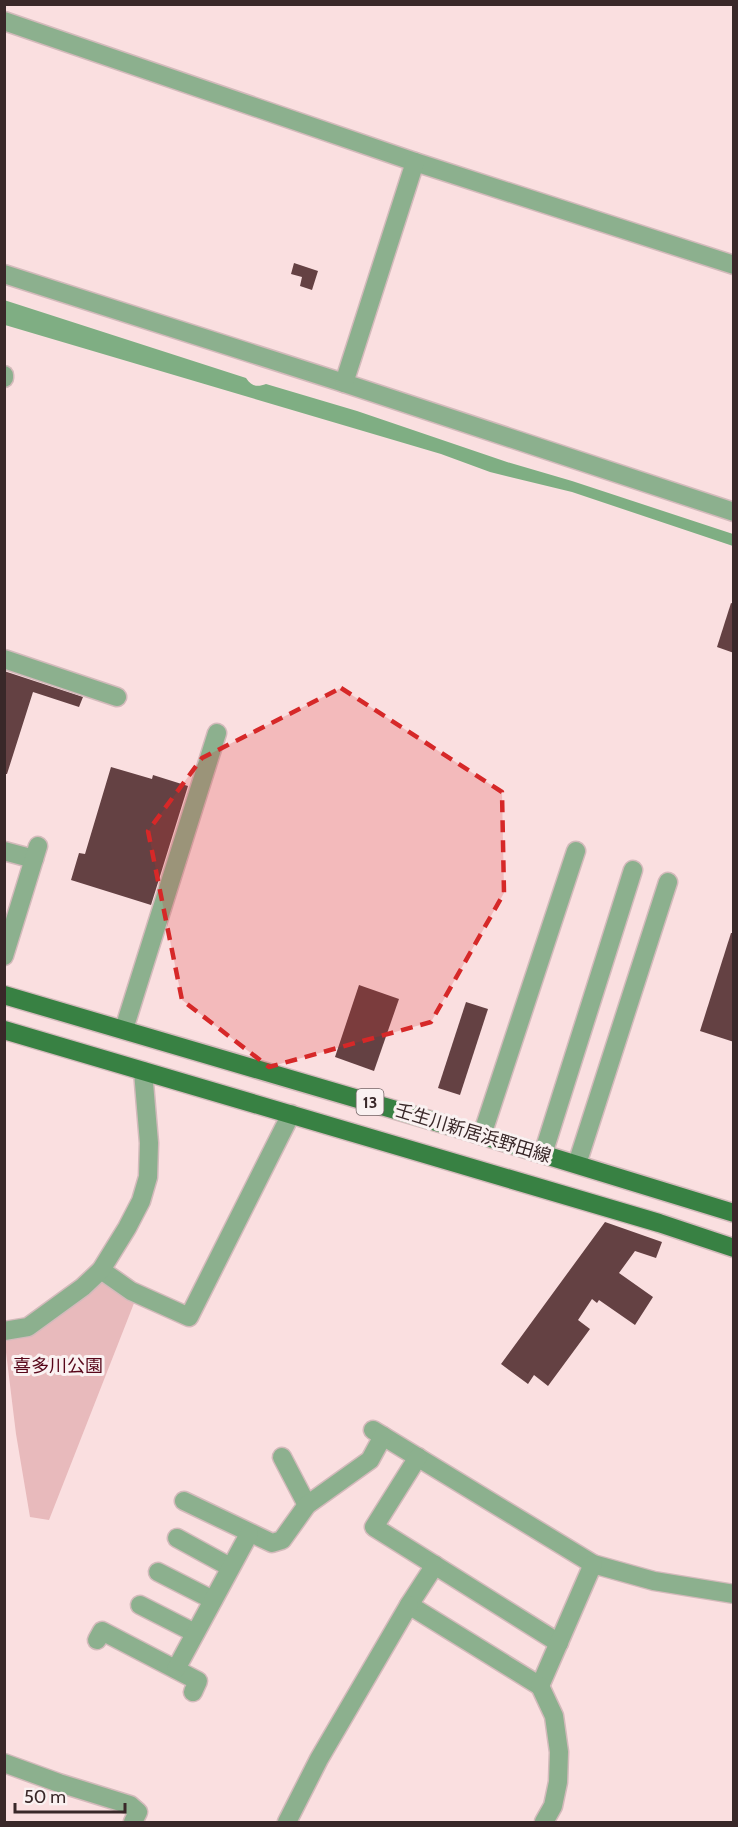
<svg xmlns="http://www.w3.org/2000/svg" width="738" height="1827" font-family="Cabin,'Noto Sans JP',sans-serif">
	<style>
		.green { fill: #e8babc }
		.water { fill: #7fae83 }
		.building { fill: #644143 }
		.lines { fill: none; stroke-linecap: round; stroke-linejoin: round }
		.minor-casing { stroke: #d3babb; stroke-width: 21 }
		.major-casing { stroke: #d3babb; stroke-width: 21 }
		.minor { stroke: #8cb08e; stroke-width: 18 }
		.major { stroke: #388143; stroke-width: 18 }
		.marked { fill: #d62828; fill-opacity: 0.2; stroke: #d62828; stroke-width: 4.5; stroke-dasharray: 12 8; stroke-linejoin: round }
		.labels { text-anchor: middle; stroke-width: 6; stroke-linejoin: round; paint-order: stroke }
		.shield { fill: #faf1f1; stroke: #736465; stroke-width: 1.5 }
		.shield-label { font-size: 16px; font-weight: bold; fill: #392829 }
		.street-label { font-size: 18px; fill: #392829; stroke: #faf1f1 }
		.park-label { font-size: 18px; fill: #570619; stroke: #faf1f1 }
	</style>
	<rect width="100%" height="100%" fill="#fadfe0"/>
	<!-- green -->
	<path class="green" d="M101,1270L138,1293L49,1520L30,1517L16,1434L5,1344L4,1331L28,1326Z"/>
	<!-- water -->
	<path class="water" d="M4,300L246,378C252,387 258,387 266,384L357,411L507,462L572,481L733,534V546L572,492L490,472L441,454L5,325Z"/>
	<!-- building -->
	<g class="building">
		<path d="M294,263L318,271L312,290L300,286L302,277L291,274Z"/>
		<path d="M731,603L734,604V653L717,647Z"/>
		<path d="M4,671L83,697L79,707L33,692L7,774H4Z"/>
		<path d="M111,767L152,779L153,775L188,786L151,905L71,880L79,853L85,854Z"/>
		<path d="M731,933H734V1042L700,1031Z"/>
		<path d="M359,985L399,999L374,1071L335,1057Z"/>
		<path d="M466,1002L488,1009L460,1095L438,1088Z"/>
		<path d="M605,1222L662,1242L656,1258L635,1251L619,1273L653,1297L635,1325L599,1300L597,1303L592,1299L578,1320L590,1329L548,1386L534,1375L528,1384L501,1364Z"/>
	</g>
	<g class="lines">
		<defs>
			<g id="minor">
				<path d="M4,21L415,162L734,265"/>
				<path d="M4,274L344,383L734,512"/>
				<path d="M4,375V378"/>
				<path d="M344,383L415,162"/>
				<path d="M4,659L117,697"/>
				<path d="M4,851L34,859"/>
				<path d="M4,956L38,846"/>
				<path d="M124,1029L217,733"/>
				<path d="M482,1135L576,851"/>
				<path d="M543,1154L633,870"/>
				<path d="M577,1164L668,882"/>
				<path d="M101,1270L131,1291L189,1317L291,1114"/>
				<path d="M4,1331L28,1327L83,1287L101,1270L127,1228L141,1201L148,1177L149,1143L143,1071"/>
				<path d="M373,1430L593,1564L654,1581L734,1594"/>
				<path d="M282,1457L307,1505"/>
				<path d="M418,1457L374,1527L559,1643"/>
				<path d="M184,1501L272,1543L282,1540L307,1505L370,1460L383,1436"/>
				<path d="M177,1538L230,1567"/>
				<path d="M435,1565L409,1605L540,1686L593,1564"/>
				<path d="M158,1572L213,1600"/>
				<path d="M140,1605L195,1633"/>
				<path d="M97,1640L102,1631L198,1681L193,1692"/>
				<path d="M176,1669L249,1534"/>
				<path d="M540,1686L554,1716L559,1752L558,1782L553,1806L544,1822"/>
				<path d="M4,1763L59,1783L130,1805L138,1812L133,1822"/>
				<path d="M287,1822L319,1759L409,1605"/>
			</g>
			<g id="major">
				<path d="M4,995L467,1131L734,1213"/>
				<path d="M4,1030L659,1223L734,1248"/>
			</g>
		</defs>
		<!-- minor casing -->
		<use href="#minor" class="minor-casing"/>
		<!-- major casing -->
		<use href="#major" class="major-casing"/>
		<!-- minor -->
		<use href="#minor" class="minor"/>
		<!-- major -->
		<use href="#major" class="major"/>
	</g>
	<!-- marked area -->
	<path class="marked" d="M341,688L502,792L504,893L431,1022L269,1067L182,1000L148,831L202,758Z"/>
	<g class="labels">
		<!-- shield labels -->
		<rect class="shield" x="356.5" y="1089" width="27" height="26" rx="4.5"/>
		<g class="shield-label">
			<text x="370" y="1108">13</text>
		</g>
		<!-- street labels -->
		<g class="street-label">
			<text transform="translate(473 1133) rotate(17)" y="6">壬生川新居浜野田線</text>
		</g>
		<!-- park labels -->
		<g class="park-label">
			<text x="58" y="1372">喜多川公園</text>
		</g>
	</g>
	<!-- border -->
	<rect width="738" height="1827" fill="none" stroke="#392829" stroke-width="12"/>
	<!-- scale -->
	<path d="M15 1803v9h110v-9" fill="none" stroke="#392829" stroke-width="3"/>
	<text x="24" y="1803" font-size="18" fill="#392829" stroke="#faf1f1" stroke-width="4.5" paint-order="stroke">50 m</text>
</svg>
